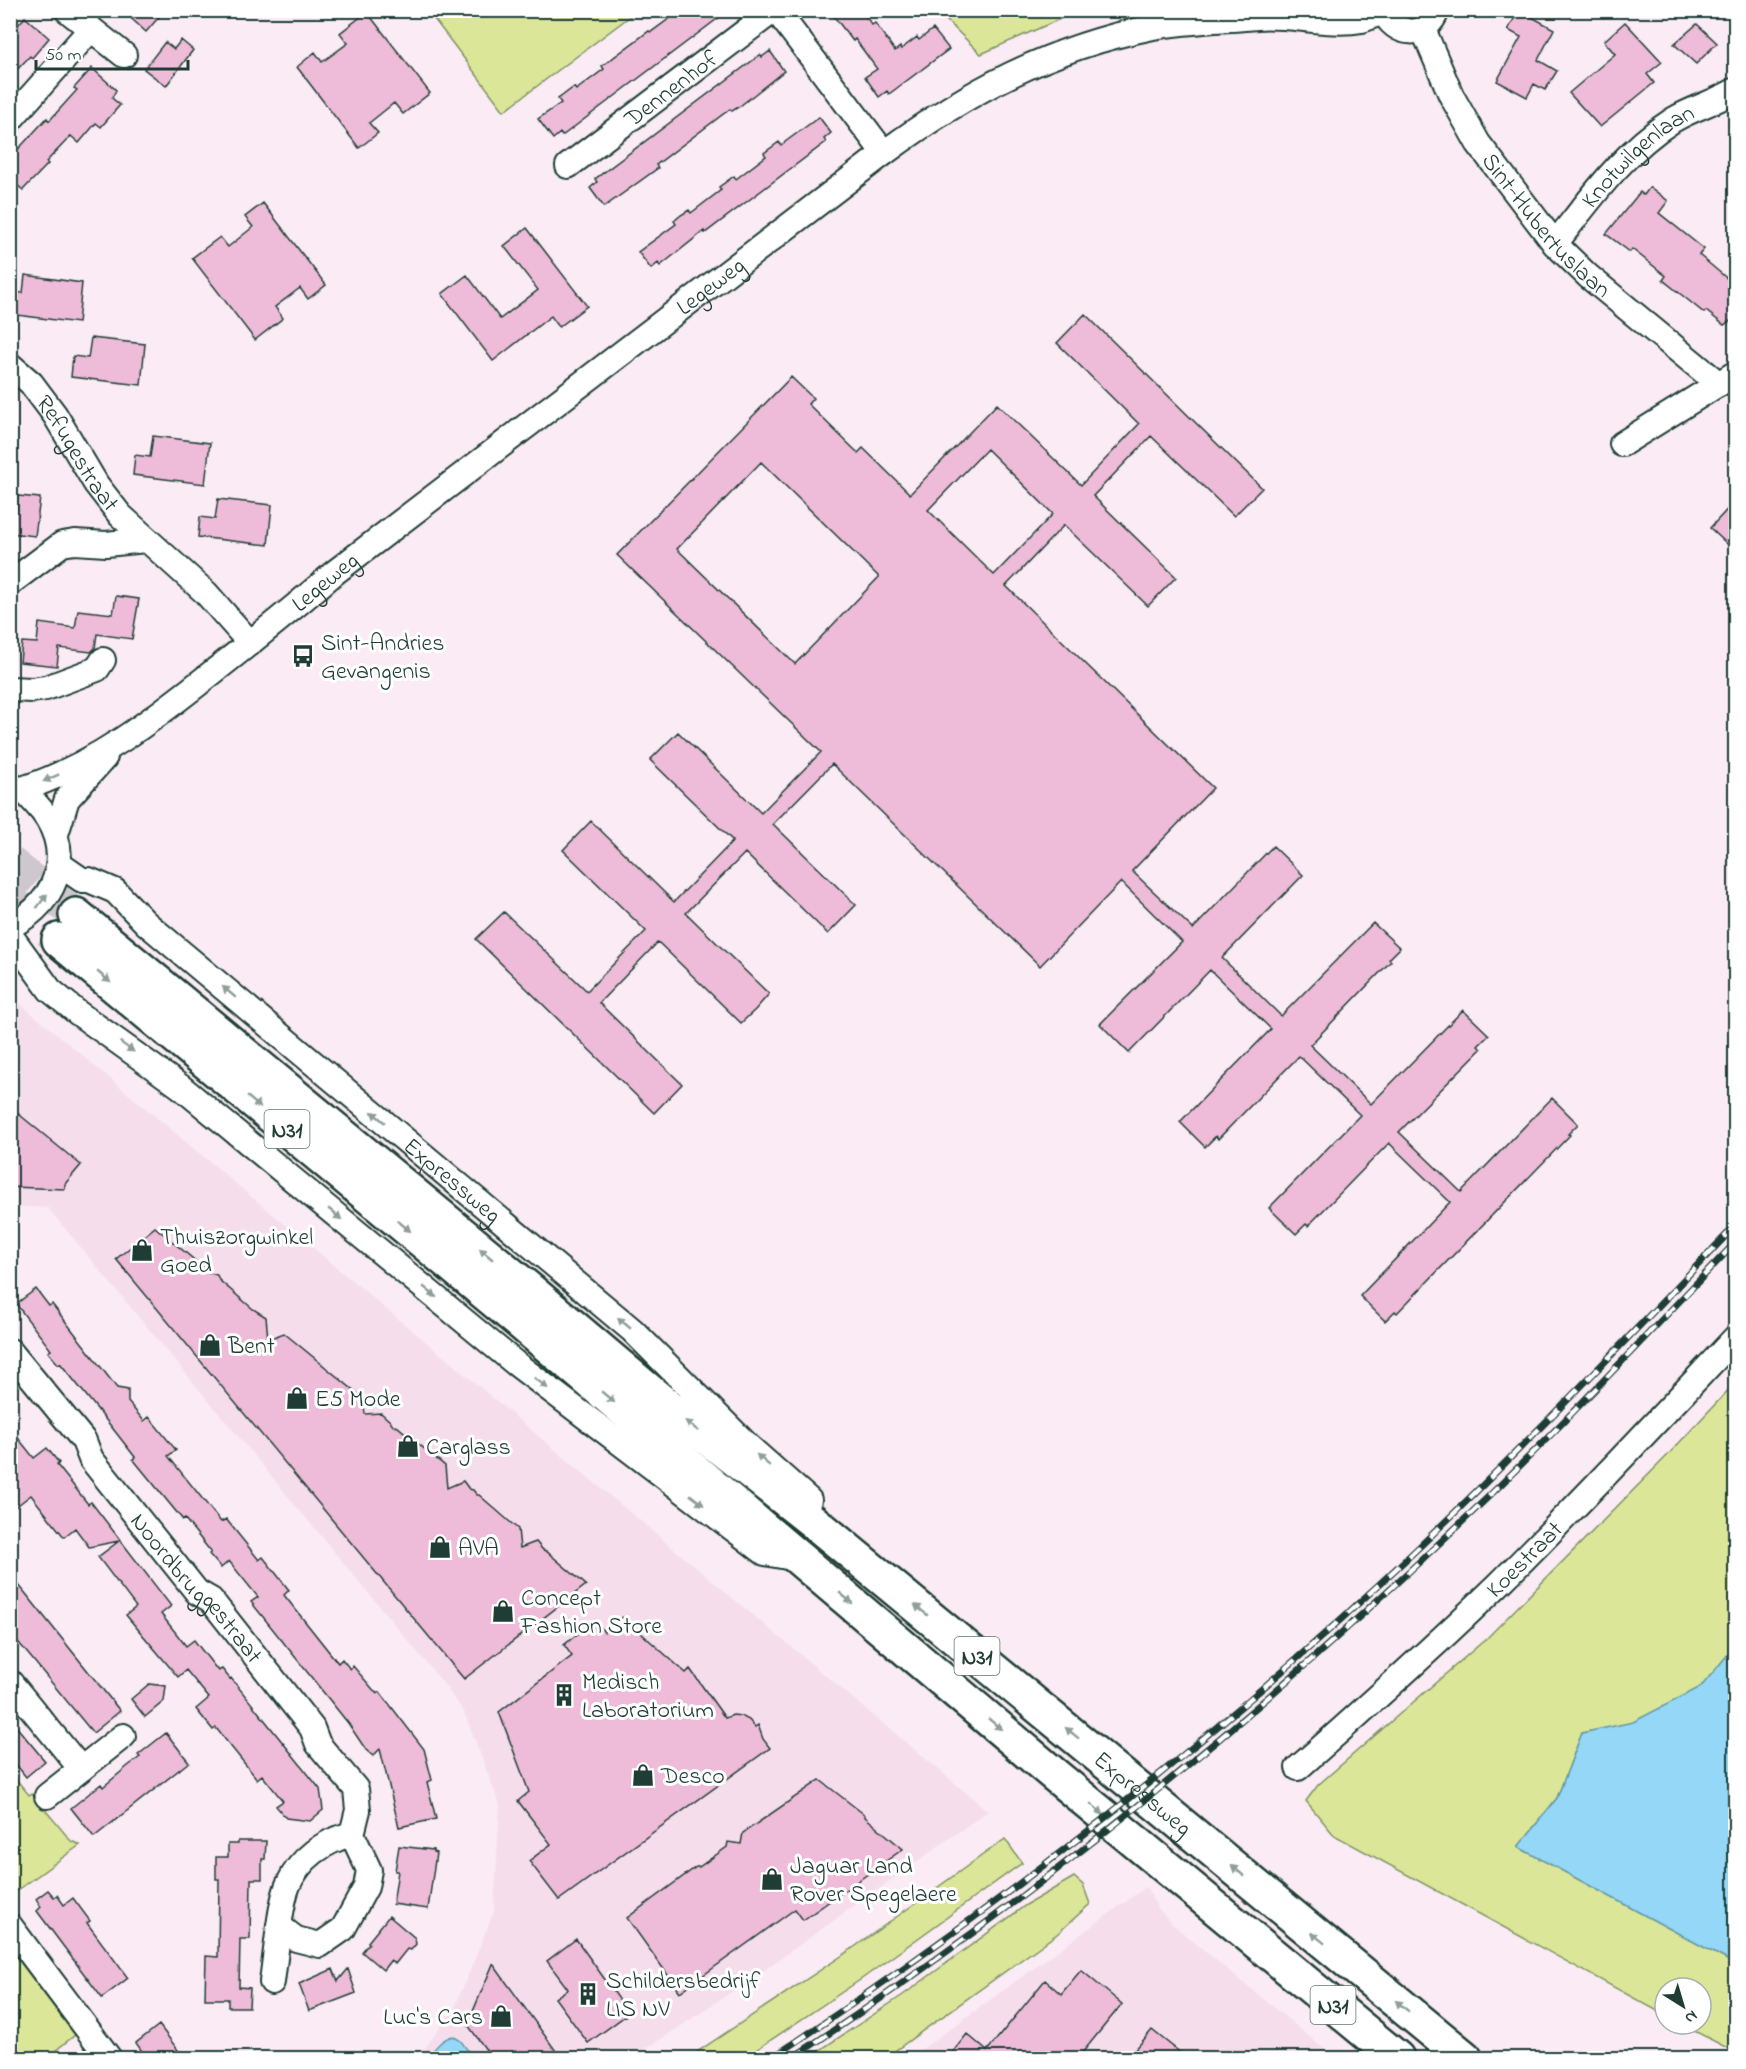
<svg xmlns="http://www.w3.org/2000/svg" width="1746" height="2069" font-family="'Indie Flower',sans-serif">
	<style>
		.built { fill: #f6ddec }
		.green { fill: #dbe699; stroke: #7d9266; stroke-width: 1.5 }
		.water { fill: #94d7f6; stroke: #6599a8; stroke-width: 1.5 }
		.building { fill: #eebbd9; stroke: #1f3d34; stroke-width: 1.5; fill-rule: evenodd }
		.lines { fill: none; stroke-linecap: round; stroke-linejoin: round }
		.highway-tunnel { stroke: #cec8ce; stroke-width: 33; stroke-dasharray: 33 16; stroke-linecap: butt }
		.minor-casing { stroke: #1f3d34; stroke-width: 28 }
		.highway-casing { stroke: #1f3d34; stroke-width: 38 }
		.minor { stroke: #fff; stroke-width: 24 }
		.highway { stroke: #fff; stroke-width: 33 }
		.rail-casing { stroke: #1f3d34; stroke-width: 7 }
		.rail { stroke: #fff; stroke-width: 4.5; stroke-dasharray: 14; stroke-linecap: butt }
		.oneway { fill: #8f9e9a }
		.labels { text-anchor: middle; stroke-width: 6; stroke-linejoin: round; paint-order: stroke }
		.shield { fill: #fff; stroke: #627771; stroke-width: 1.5 }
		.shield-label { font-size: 22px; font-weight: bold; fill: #1f3d34 }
		.street-label { font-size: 24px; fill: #1f3d34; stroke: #fff }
		.poi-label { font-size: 24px; fill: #1f3d34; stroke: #fff; text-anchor: start }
	</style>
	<rect width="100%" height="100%" fill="#faebf4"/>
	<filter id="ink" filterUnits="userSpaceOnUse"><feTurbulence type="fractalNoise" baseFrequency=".0167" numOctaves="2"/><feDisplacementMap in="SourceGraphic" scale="12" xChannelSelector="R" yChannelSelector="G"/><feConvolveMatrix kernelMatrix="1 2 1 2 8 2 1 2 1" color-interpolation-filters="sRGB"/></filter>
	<g filter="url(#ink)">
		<path class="built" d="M11,996L988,1811L764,1970L666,2036L628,2058H418L456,2005L494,1911L500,1805L464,1712L440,1679L48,1208L11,1206Z
			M1146,1887L1156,1906L1172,1924L1335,2058H910Z"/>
		<path class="green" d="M428,11H637L504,111Z
			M937,11H1078L981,54Z
			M1735,1383V1646L1701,1687L1633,1723L1582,1733L1557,1798L1518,1847L1735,1964V2052L1681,2024H1701V1988H1665V2015L1334,1835L1306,1801L1318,1785L1487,1638L1666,1457Z
			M10,1772L29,1795L32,1794L71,1841L80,1845L11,1895Z
			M1005,1839L1022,1863L863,1978L744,2058H688L846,1953Z
			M1074,1877L1083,1885L1090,1904L1057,1934L885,2058H808L903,1995L1026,1905Z
			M11,1950L75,2035L46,2058H11Z"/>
		<path class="water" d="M1735,1646V1964L1518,1847L1557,1798L1582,1733L1633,1722L1701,1687Z
			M453,2036L461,2041L473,2058H427C435,2049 440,2039 453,2036Z"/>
		<path class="building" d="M122,10H165L146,32Z
			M681,10H729L562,136L560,133L553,139L538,119L561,103L558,99L574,87L576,90L604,69L602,66L649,31L651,32Z
			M829,10H861L872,25L875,23L895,51L900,47L901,49L917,37L919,40L933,29L949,49L889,94L887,91L879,97L865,77L877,69L855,39L853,41Z
			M1519,10L1554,29L1538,60L1557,71L1545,90L1534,84L1527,97L1497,81L1521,37L1508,30Z
			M367,12L430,93L403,114L394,103L369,123L378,133L359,148L297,67L315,52L322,62L348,43L340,33Z
			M25,17L49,38L32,58L30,56L10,77V34Z
			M1625,22L1662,62L1647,74L1654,83L1600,127L1569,93L1615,54L1604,41Z
			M1697,24L1717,43L1696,64L1674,44Z
			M181,40L193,50L166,86L144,69L165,42L174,49Z
			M770,51L784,71L740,106L732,111L730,109L656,165L658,168L604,207L590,188L597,182L595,179L760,55L762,57Z
			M92,68L116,90L112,98L120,105L101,127L96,123L79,143L71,136L46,162L48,164L23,190L10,179V158L47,118L49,121L77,90L74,88Z
			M819,117L831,133L824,139L826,142L705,233L704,231L660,266L658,263L651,269L638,252L676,224L674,221L681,215L689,210L691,213L721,190L719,187L734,176L736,179L766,156L764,153L779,142L781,145Z
			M1650,187L1668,201L1659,213L1704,249L1699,255L1736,286V317L1724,325L1706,311L1704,313L1683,296L1663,280L1666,276L1632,249L1630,252L1606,234L1640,192L1644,195Z
			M263,203L326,285L308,299L300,288L275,307L283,318L255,340L192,258L220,237L228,247L253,227L245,217Z
			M527,228L587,306L559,327L551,316L493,361L442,294L467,275L500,319L538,290L504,246Z
			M25,275L82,283L78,323L10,314V292L23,293Z
			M1085,314L1262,488L1234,516L1151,436L1093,496L1176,577L1148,606L1064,525L1006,586L1213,788L1132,871L1193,929L1273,846L1303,875L1222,958L1281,1016L1373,923L1400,948L1389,959L1391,961L1310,1045L1371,1104L1463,1010L1489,1035L1478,1046L1481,1049L1399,1132L1461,1192L1552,1098L1578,1124L1568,1134L1570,1135L1397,1313L1395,1311L1385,1321L1360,1296L1450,1202L1389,1143L1308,1226L1306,1224L1296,1234L1269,1208L1360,1115L1299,1056L1218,1139L1216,1136L1205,1147L1180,1122L1271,1029L1210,970L1129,1053L1100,1024L1182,942L1121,882L1040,966L832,764L773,824L856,905L828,934L745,853L686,913L769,994L755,1010L741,1023L658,942L599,1003L682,1084L654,1113L476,939L504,912L587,991L646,931L563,850L591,821L674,902L733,841L650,760L678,732L761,813L821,752L617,555L791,377L813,398L808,404L858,453L863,448L910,494L997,404L1081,485L1139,424L1057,343ZM987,449L1053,514L994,575L928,510ZM761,462L879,577L795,664L677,549Z
			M91,338L145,344L141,385L71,377L73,356L88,358Z
			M153,436L210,443L205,484L133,475L135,455L150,457Z
			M18,496L40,498L35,536L10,533V511L16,512Z
			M218,499L272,505L268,545L198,537L200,517L215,519Z
			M1736,500V552L1710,528Z
			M116,596L139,599L132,639L97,634L95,648L91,652L59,648L57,666L20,662L22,642L37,643L39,623L75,628L78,610L113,614Z
			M10,1107L81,1165L65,1184V1189L10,1187Z
			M155,1227L210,1273L217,1275L219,1280L253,1309L266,1317L268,1339L284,1333L363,1398L365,1414L381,1413L391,1422L393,1425L398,1427L445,1466L447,1488L463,1481L469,1489L473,1490L477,1495H479L518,1529L520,1548L536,1542L543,1550L546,1551L586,1585L464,1679L116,1259Z
			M36,1289L49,1306L52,1304L117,1388L128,1390V1402L144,1421L149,1417L176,1450L168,1456L221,1522L226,1519L259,1560L263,1557L289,1590L284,1595L338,1663L342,1659L350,1669L353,1666L377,1694L380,1692L424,1749L432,1780L427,1782L436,1819L399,1827L380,1749L373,1756L366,1750L348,1723L251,1602L258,1597L229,1561L221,1568L209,1554L211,1552L185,1519L183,1520L133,1459L135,1457L110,1425L60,1363L58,1364L48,1352L51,1350L16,1304Z
			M10,1428L34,1458L47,1448L59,1463L57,1465L88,1504L91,1502L171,1606L161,1614L186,1646L194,1640L218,1671L222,1669L230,1679L231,1678L320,1789L323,1810L310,1821L286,1818L276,1806L283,1801L262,1775L257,1779L216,1728L213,1730L196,1709L209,1698L186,1670L178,1677L126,1615L136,1607L98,1557L119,1541L89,1547L75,1528L64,1537L31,1495L10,1511Z
			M10,1574L120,1711L93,1733L10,1632Z
			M623,1617L686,1673L690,1669L725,1718L733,1715L741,1716L749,1720L755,1727L758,1725L763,1739L770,1748L559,1900L529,1861L551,1844L518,1801L529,1792L499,1712L572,1656L564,1645L595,1620L604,1632Z
			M149,1684L166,1686L164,1701L145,1717L131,1699Z
			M10,1719L45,1761L26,1777L10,1757Z
			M166,1733L189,1762L94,1837L71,1808L101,1784L103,1787L128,1766L140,1757L138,1755Z
			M820,1780L865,1815V1817L903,1849L803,1920L795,1909L680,1992L627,1918L696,1867H699L727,1847L728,1842L741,1844L743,1833Z
			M238,1841H266L265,1859H262V1879H251L250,1939H240L239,1987L250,1988L249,2007H228V1999H205L206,1956L218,1957L219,1879H216V1857H228V1844H238Z
			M399,1846L433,1850V1852L436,1853L428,1909L393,1904L398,1871H395Z
			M48,1890L54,1897L57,1895L64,1905L73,1898L90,1921L87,1923L128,1978L102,1998L37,1911L41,1907L36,1899Z
			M389,1916L415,1938L416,1944L411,1950L407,1949L395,1964L390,1961L383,1970L362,1952L369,1943L368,1942Z
			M576,1939L629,2013L588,2043L555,1998L568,1989L547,1961Z
			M493,1964L561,2058H492L465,2021L471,2016Z
			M333,1969L338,1981L348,1969L356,1993L309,2011L299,1984Z
			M1081,1970L1122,2004L1078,2058H948L967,2034L987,2051L1045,1980L1061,1994Z
			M159,2025L184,2058H147L136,2043Z
			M1152,2030L1187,2058H1128Z"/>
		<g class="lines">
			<path class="highway-tunnel" d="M10,862L76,915
				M10,900L59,940"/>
			<g class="minor-casing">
				<g id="minor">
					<path d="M67,10L124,55"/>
					<path d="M776,10L884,153"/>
					<path d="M1383,10C1394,37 1427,40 1437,10"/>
					<path id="s1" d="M1423,29L1451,95L1478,143L1555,244L1588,276L1719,384"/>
					<path d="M10,120L91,29"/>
					<path id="s2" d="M568,166L774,10"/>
					<path id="s3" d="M1555,244C1591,198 1623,152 1673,120C1693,108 1716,102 1736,90"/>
					<path id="s4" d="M10,365L31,383L55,415L96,484L120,515L206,593L250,643"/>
					<path d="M1622,444L1736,373"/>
					<path d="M10,583L62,544L75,542L106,544L146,540"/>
					<path d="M10,689L32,690L46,688L97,669L103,660"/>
					<path d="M10,786C23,789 28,795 36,804C76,846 61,902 10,926"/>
					<path id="s5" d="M22,789C94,766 155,718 213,672C254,640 295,607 334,573L884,153C968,91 1049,48 1153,27C1187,21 1223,20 1257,17C1291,14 1328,26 1362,20C1369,18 1376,14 1383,12"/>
					<path d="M56,834L67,799L105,757"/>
					<path id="s6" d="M59,864L82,880H89L115,891L146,923L632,1330L748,1446L809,1500"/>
					<path d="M10,935L50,990L78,1013L181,1087L515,1363L765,1553L798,1559"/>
					<path id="s7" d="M10,1351L84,1441L91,1459L197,1592L211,1600L312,1728L318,1744L356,1789L358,1810L352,1834L369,1870L366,1887L343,1929L320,1945L296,1939L279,1926C281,1913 283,1897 288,1885C300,1858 324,1841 352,1834"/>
					<path d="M10,1682L81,1769"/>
					<path id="s8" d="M1298,1768C1366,1708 1434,1647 1499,1584C1580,1504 1658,1420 1736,1337"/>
					<path d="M47,1796L123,1736"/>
					<path d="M10,1926L109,2058"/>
					<path d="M272,1982L279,1926"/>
				</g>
			</g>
			<g class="highway-casing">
				<g id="highway">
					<path id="s9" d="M76,915L531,1291L673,1411L820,1527L1465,2058"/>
					<path d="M59,940L515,1318L1051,1772L1397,2058"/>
				</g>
			</g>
			<use href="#minor" class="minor"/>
			<use href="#highway" class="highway"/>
			<g class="rail-casing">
				<path id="rail" d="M772,2058C1000,1907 1217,1738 1416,1550C1526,1445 1631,1335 1736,1225
					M792,2058C1041,1895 1271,1705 1486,1499C1572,1416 1653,1328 1736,1242"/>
			</g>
			<use href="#rail" class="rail"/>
		</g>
		<defs><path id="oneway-solid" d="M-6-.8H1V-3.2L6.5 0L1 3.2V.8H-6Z" transform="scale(1.5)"/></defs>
		<g class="oneway">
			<use href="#oneway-solid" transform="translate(51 778) rotate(156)"/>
			<use href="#oneway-solid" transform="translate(42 901) rotate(-53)"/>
			<use href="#oneway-solid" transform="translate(104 977) rotate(40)"/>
			<use href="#oneway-solid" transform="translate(229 992) rotate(-140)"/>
			<use href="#oneway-solid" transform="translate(127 1047) rotate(35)"/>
			<use href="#oneway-solid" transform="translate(254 1102) rotate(40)"/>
			<use href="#oneway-solid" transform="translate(378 1117) rotate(-140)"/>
			<use href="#oneway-solid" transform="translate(335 1214) rotate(40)"/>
			<use href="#oneway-solid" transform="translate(404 1226) rotate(40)"/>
			<use href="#oneway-solid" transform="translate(486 1254) rotate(-140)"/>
			<use href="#oneway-solid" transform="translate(430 1292) rotate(40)"/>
			<use href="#oneway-solid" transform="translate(624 1323) rotate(-140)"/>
			<use href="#oneway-solid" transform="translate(541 1383) rotate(38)"/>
			<use href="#oneway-solid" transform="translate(608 1397) rotate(40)"/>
			<use href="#oneway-solid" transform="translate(692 1426) rotate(-142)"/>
			<use href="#oneway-solid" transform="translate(763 1460) rotate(-139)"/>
			<use href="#oneway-solid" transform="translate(697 1500) rotate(38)"/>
			<use href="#oneway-solid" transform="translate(846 1598) rotate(40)"/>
			<use href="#oneway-solid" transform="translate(921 1610) rotate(-141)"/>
			<use href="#oneway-solid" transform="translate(995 1724) rotate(40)"/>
			<use href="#oneway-solid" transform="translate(1072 1733) rotate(-141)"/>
			<use href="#oneway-solid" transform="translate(1097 1809) rotate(40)"/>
			<use href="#oneway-solid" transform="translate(1238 1871) rotate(-140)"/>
			<use href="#oneway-solid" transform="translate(1318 1938) rotate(-141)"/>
			<use href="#oneway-solid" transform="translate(1402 2006) rotate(-141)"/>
		</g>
	</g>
	<defs>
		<g id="bus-bare" transform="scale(1.8)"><path d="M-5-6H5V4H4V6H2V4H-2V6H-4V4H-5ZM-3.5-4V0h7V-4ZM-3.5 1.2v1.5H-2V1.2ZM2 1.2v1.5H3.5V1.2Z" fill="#1f3d34" stroke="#fff" stroke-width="2.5" paint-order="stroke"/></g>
		<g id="shop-bare" transform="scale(1.8)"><path d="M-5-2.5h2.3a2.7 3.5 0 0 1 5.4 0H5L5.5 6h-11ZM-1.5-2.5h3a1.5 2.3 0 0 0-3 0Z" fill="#1f3d34" stroke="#fff" stroke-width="2.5" paint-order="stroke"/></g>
		<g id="building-bare" transform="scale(1.8)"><path d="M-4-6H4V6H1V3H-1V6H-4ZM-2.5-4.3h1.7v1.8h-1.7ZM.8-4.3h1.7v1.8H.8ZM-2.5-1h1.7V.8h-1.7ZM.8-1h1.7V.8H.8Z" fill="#1f3d34" stroke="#fff" stroke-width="2.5" paint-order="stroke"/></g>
	</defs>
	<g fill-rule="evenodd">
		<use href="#bus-bare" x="303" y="656"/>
		<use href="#shop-bare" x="142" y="1250"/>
		<use href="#shop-bare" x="210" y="1345"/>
		<use href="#shop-bare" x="297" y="1398"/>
		<use href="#shop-bare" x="408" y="1446"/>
		<use href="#shop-bare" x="440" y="1547"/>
		<use href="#shop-bare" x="503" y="1611"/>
		<use href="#building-bare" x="564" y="1695"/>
		<use href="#shop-bare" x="643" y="1775"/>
		<use href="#shop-bare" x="772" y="1879"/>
		<use href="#building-bare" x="588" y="1994"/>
		<use href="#shop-bare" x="501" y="2016"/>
	</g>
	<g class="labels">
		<g class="shield">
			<rect x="264.5" y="1110" width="45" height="38" rx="4.5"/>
			<rect x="954.5" y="1637" width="45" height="38" rx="4.5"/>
			<rect x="1310.5" y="1986" width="45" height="38" rx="4.5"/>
		</g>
		<g class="shield-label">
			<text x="287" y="1137">N31</text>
			<text x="977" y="1664">N31</text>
			<text x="1333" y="2013">N31</text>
		</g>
		<g class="street-label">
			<text dy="8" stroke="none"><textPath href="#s2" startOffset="129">Dennenhof</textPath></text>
			<text dy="8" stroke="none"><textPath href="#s3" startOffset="122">Knotwilgenlaan</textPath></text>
			<text dy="8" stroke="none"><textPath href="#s1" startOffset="234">Sint-Hubertuslaan</textPath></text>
			<text dy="8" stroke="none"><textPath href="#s5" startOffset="855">Legeweg</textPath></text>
			<text dy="8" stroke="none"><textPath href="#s4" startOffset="112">Refugestraat</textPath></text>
			<text dy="8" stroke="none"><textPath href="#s5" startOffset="369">Legeweg</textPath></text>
			<text dy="8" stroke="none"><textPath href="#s6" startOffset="508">Expressweg</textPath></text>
			<text dy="8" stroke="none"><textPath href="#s8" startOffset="308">Koestraat</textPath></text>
			<text dy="8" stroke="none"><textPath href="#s7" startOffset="303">Noordbruggestraat</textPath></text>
			<text dy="8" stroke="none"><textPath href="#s9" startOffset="1382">Expressweg</textPath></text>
		</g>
		<g class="poi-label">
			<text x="321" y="650">Sint-Andries<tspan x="321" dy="28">Gevangenis</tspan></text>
			<text x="160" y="1244">Thuiszorgwinkel<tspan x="160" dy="28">Goed</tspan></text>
			<text x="228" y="1353">Bent</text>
			<text x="315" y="1406">E5 Mode</text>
			<text x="426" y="1454">Carglass</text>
			<text x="458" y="1555">AVA</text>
			<text x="521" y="1605">Concept<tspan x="521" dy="28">Fashion Store</tspan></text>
			<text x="582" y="1689">Medisch<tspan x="582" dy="28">Laboratorium</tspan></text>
			<text x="661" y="1783">Desco</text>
			<text x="790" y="1873">Jaguar Land<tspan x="790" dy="28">Rover Spegelaere</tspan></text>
			<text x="606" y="1988">Schildersbedrijf<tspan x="606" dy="28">LIS NV</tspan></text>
			<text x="483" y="2024" text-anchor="end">Luc's Cars</text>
		</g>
	</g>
	<rect width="1746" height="2069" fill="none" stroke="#fff" stroke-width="36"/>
	<rect x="18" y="18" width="1710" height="2033" fill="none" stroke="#1f3d34" stroke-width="2" filter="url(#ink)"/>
	<g transform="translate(1683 2006) rotate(143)"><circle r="28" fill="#ffffff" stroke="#a5b1ae" stroke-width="1.5"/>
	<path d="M0-4.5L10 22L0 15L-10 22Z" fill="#1f3d34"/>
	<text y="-9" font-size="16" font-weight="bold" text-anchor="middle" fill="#1f3d34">N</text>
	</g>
	<path d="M36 60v9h152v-9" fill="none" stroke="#1f3d34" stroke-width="3"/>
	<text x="45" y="60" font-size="18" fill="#1f3d34" stroke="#ffffff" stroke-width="4.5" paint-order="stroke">50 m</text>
</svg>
